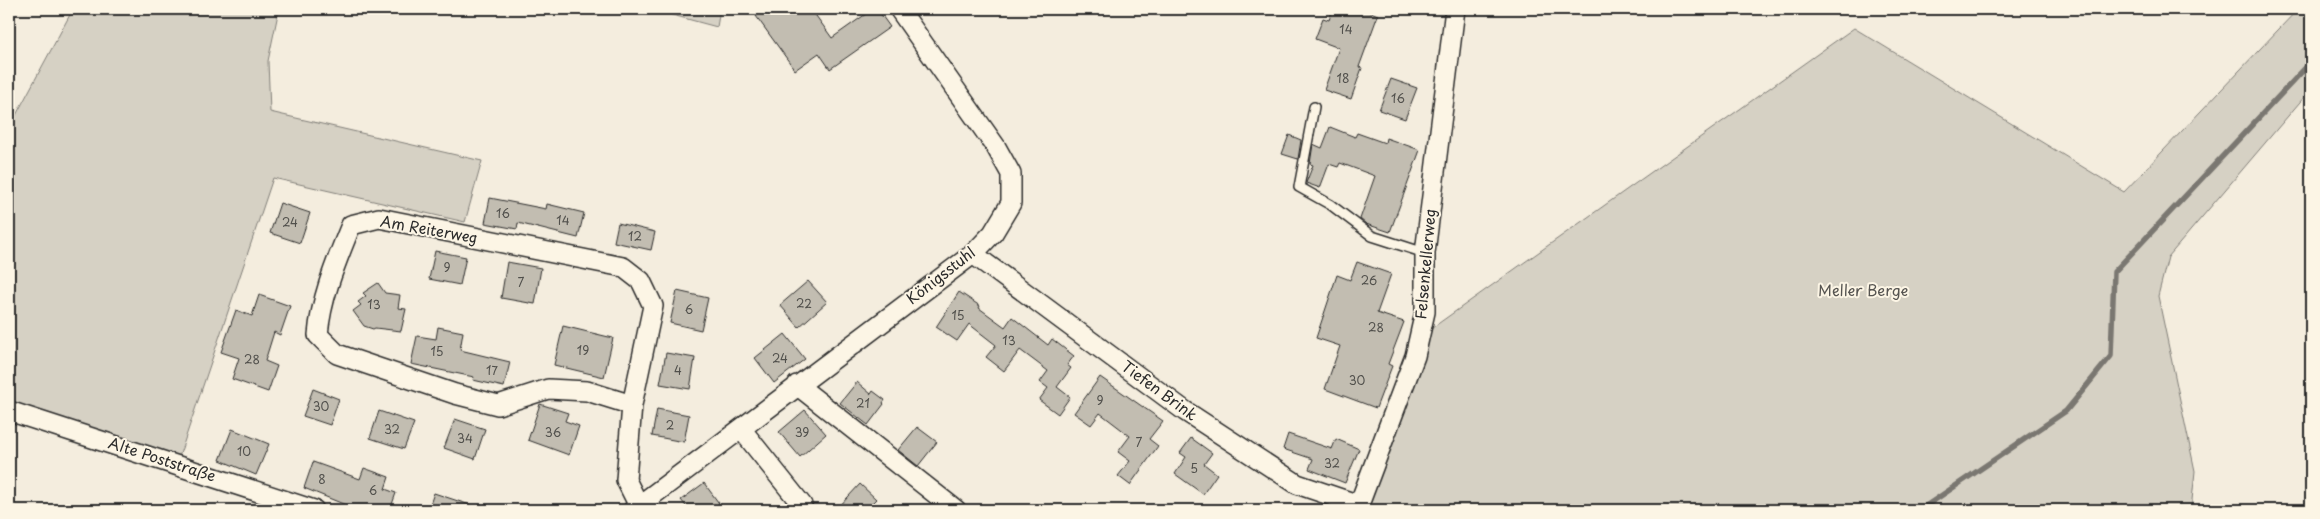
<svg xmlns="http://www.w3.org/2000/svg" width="2320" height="519" font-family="'Playpen Sans',sans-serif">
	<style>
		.green { fill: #d6d1c4; stroke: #807e78 }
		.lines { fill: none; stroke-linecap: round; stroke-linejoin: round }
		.stream { stroke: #7a7771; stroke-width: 5.5 }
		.building { fill: #c2bdb1; stroke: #2b2b2b }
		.lane-casing { stroke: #2b2b2b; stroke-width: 12 }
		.street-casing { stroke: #2b2b2b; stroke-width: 22 }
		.lane { stroke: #fcf5e5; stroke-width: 9 }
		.street { stroke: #fcf5e5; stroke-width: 19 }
		.labels { text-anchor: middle; stroke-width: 4; stroke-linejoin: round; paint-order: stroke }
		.number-label { font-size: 12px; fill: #51504c }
		.street-label { font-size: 15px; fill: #2b2b2b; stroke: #fcf5e5 }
		.park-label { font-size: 15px; fill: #565451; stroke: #fcf5e5 }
	</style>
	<rect width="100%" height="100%" fill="#f4edde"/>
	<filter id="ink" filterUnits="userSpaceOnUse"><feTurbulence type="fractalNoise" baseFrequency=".02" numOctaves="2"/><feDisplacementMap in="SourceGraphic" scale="10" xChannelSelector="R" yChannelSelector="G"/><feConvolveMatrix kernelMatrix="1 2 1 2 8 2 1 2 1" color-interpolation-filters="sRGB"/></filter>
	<g filter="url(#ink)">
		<path class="green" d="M73,9H279L268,61L270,112L482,161L465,222L273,178L179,457L9,401V156L15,117Z
			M650,9H720L717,27Z
			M2298,9H2311V89L2168,257L2158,296L2195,471L2191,510H1367L1432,328L1854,28L2124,192Z"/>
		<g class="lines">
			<path class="stream" d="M1920,510L2066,411L2111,356L2114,272L2311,62"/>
		</g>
		<path class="building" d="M766,9H811L832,38L873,9H877L890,27L830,69L819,53L795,70L756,16Z
			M1333,9H1349L1361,13L1363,9L1378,15L1359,67L1362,68L1351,99L1324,90L1339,48L1315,39L1323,18L1329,20Z
			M1391,79L1417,88L1405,119L1379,110Z
			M1330,127L1355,137L1357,133L1385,143L1386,138L1420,150L1390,232L1366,224L1360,219L1375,176L1340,163L1338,167L1329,164L1320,188L1306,183L1313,165L1310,164L1313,144L1322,148Z
			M1289,135L1301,140L1298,159L1282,154Z
			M490,198L546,209L547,204L584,213L578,238L518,223L517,229L485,223Z
			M280,203L310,213L300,243L270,233Z
			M618,223L655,232L651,250L614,242Z
			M435,251L466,257L460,285L429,279Z
			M507,262L541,268L535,304L501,298Z
			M1357,262L1391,274L1377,313L1404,322L1388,364L1392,366L1376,408L1325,389L1340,346L1316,338L1337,275L1350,280Z
			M808,281L827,302L799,327L780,305Z
			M378,283L385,293L400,295L398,308L406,309L401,331L375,328L373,329L364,326L353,311L361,305L358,302L366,296L363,293Z
			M677,291L708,298L701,330L670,323Z
			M959,292L980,306L979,308L1005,327L1012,317L1048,345L1052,339L1074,356L1067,365L1071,368L1057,387L1070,397L1058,414L1039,400L1048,388L1040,382L1048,371L1020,350L1004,371L986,357L996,345L969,324L957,341L936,327Z
			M259,295L290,306L280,335L274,332L265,361L277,366L268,392L232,379L239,358L221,352L236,310L252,316Z
			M563,326L613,338L604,377L554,365Z
			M438,327L463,332L460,350L510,362L504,387L473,380L474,377L411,364L417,336L436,339Z
			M785,334L805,359L774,383L755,358Z
			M666,353L695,358L690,389L660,384Z
			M1100,377L1163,421L1149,439L1158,446L1130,485L1118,476L1130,461L1118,452L1130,436L1100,413L1091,425L1074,413Z
			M857,382L871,394L873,391L885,400L883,403L884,404L868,425L840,403Z
			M313,389L339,399L330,425L303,416Z
			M540,404L568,413L565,421L579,426L569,455L528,440Z
			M657,409L689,415L684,442L652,436Z
			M805,410L826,434L800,457L779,432Z
			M379,411L414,423L404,449L370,438Z
			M455,419L485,429L475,459L444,448Z
			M917,427L937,442L918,466L898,450Z
			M232,429L269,444L256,475L220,460Z
			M1288,434L1332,449L1336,439L1359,449L1345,483L1309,469L1313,459L1283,449Z
			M1191,438L1212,453L1204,464L1217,474L1203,494L1175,474L1186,457L1180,453Z
			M313,462L360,479L364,468L389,477L385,489L396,493L390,510H358L304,488Z
			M704,483L724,510H689L681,500Z
			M860,484L876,499L865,510H836Z
			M434,493L479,508L478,510H428Z"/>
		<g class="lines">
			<g class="lane-casing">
				<path id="lane" d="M1314,107L1299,187L1331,205L1372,236L1425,253"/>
			</g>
			<g class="street-casing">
				<path id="street" d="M973,254L1185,411L1297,484L1359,505
					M797,385L956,510
					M632,405L587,391L548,389L498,405L455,394L337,354L318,335C321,297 337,260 351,225L379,218L623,267L641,281L653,306L632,405L626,480L639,506
					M9,411L314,510
					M742,430L802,505
					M633,510L973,254L993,233L1011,203V174L996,147L899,9
					M1357,510L1415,356L1425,312V253L1455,9"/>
			</g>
			<use href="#lane" class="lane"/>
			<use href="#street" class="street"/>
		</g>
	</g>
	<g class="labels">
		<g class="number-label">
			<text x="1346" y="34">14</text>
			<text x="1343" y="83">18</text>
			<text x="1398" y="103">16</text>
			<text x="503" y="218">16</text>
			<text x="563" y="225">14</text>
			<text x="290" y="227">24</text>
			<text x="635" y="241">12</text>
			<text x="447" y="272">9</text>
			<text x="1369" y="285">26</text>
			<text x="521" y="287">7</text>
			<text x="804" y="308">22</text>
			<text x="374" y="309">13</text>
			<text x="689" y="314">6</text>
			<text x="958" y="320">15</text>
			<text x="1376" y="332">28</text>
			<text x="1009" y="345">13</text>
			<text x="583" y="355">19</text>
			<text x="437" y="356">15</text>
			<text x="780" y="363">24</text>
			<text x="252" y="364">28</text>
			<text x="492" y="375">17</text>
			<text x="678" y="375">4</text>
			<text x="1357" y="385">30</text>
			<text x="1100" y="405">9</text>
			<text x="863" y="408">21</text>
			<text x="321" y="411">30</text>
			<text x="670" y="430">2</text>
			<text x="392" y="434">32</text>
			<text x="553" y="437">36</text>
			<text x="802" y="437">39</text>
			<text x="465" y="443">34</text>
			<text x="1139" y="447">7</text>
			<text x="244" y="456">10</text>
			<text x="1332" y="468">32</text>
			<text x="1194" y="473">5</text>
			<text x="322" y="484">8</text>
			<text x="373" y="495">6</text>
		</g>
		<g class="street-label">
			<text transform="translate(429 230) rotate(10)" y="5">Am Reiterweg</text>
			<text transform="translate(1426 264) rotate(-85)" y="5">Felsenkellerweg</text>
			<text transform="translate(941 276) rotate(-38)" y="5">Königsstuhl</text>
			<text transform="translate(1159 391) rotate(36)" y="5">Tiefen Brink</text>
			<text transform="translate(162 460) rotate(18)" y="5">Alte Poststraße</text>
		</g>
		<g class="park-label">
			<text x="1863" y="296">Meller Berge</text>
		</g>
	</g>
	<rect width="2320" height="519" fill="none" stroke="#fcf5e5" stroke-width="30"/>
	<rect x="15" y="15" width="2290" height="489" fill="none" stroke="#2b2b2b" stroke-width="2" filter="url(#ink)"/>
</svg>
